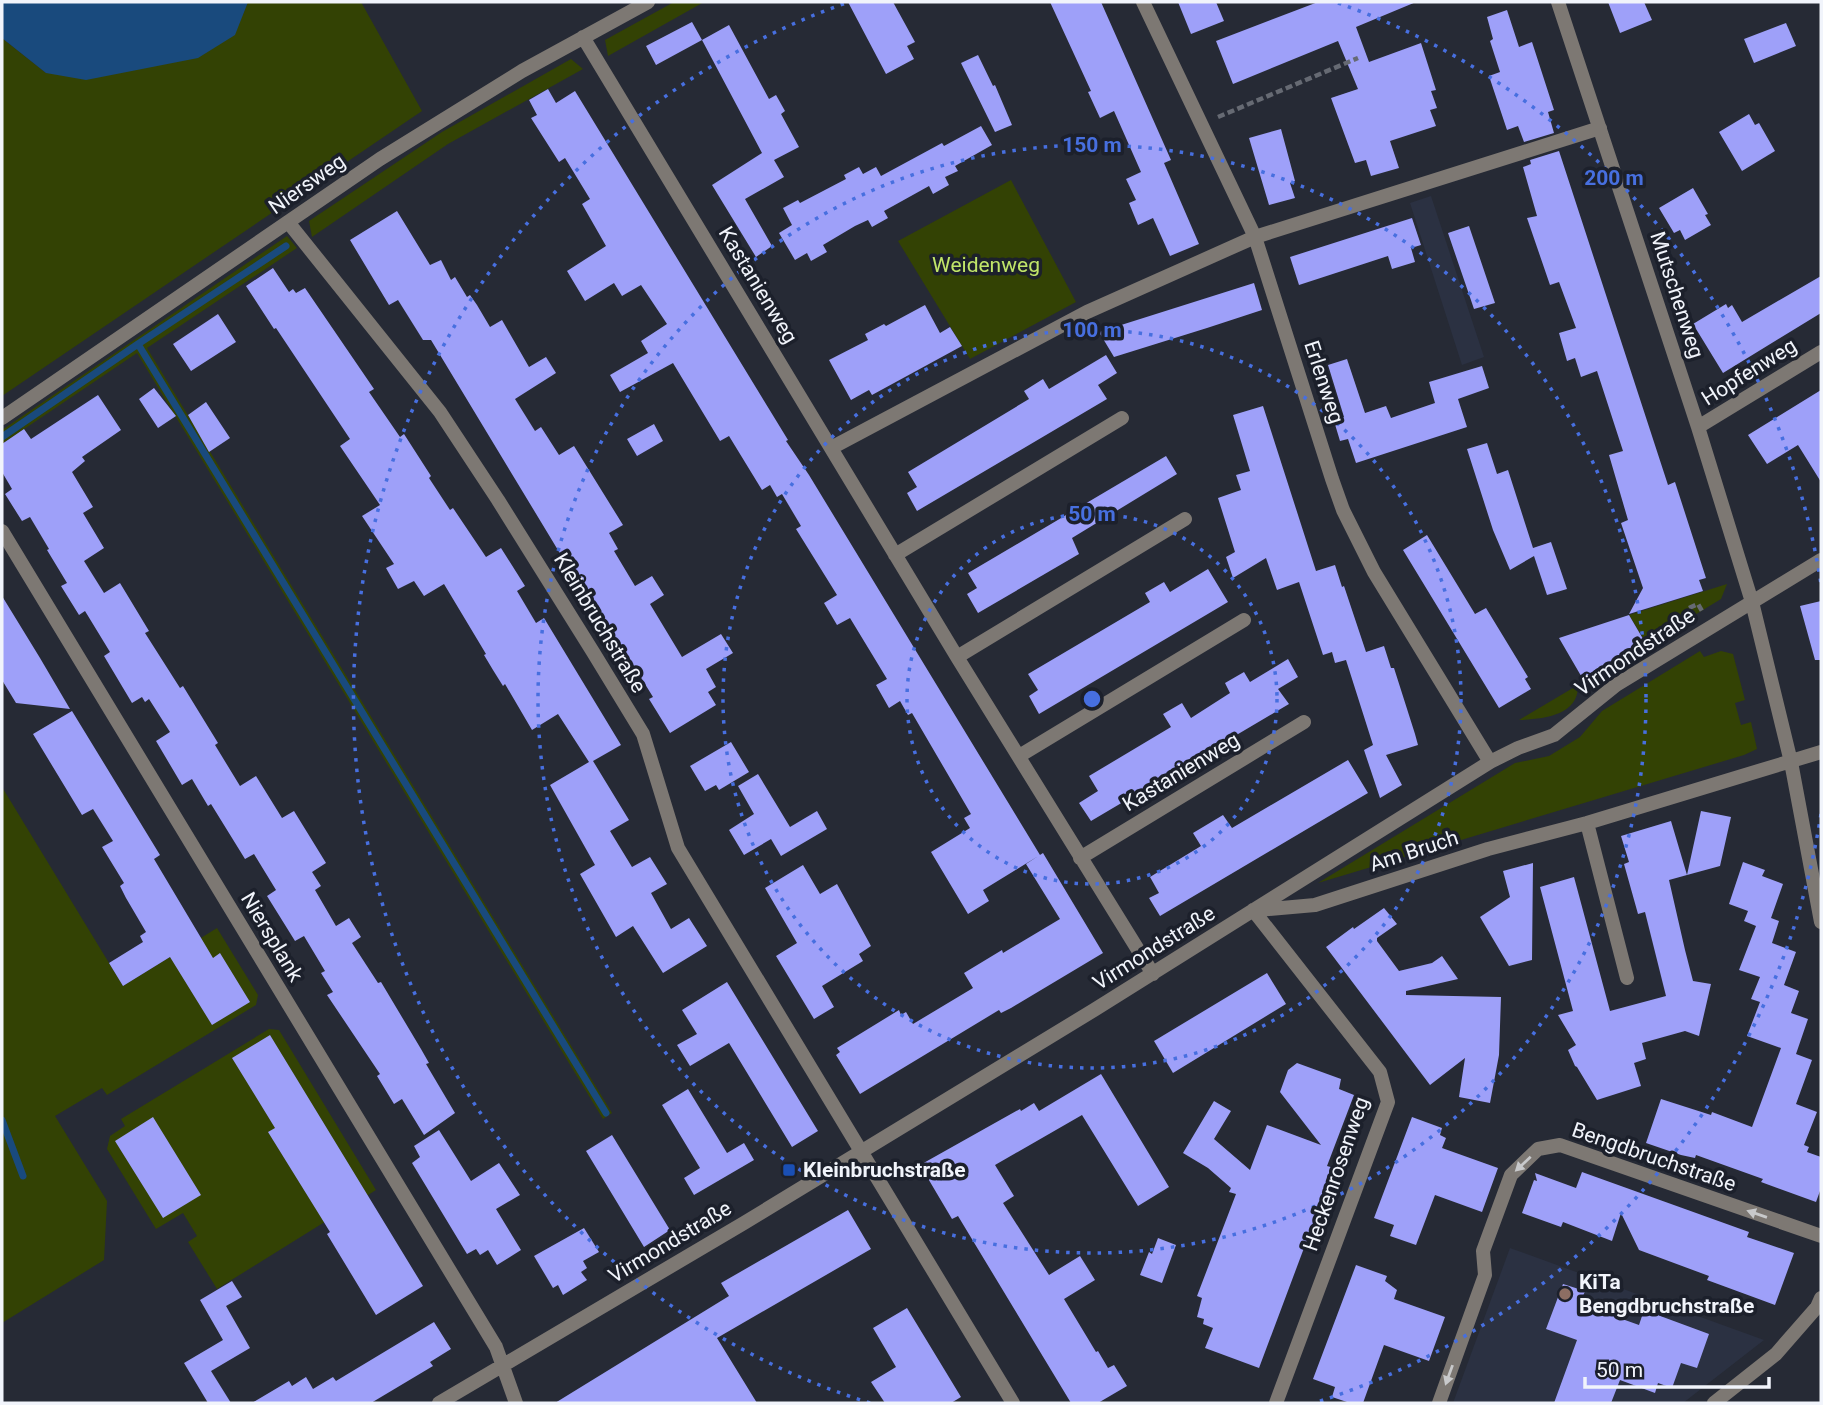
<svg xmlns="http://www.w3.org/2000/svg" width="1823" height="1405" font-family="Roboto,sans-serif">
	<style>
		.built { fill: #2b3142 }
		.green { fill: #334204 }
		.water { fill: #194a7d }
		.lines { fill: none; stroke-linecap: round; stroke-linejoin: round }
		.stream { stroke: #194a7d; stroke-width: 7 }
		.building { fill: #9ea0f9 }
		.path { stroke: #666a73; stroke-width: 4.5; stroke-dasharray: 7 3.5; stroke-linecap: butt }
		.minor { stroke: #7d7873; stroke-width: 14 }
		.oneway { fill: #c8c9cb }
		.ring { fill: none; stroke: #476fdf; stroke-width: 3.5; stroke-dasharray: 3.5 7 }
		.transit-dot { fill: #1a4fb4; stroke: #1c202b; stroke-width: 2.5 }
		.education-dot { fill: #8d6e63; stroke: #1c202b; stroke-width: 2.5 }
		.labels { text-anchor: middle; stroke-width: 7; stroke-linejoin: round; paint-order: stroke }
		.street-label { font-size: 21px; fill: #f1f4fb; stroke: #1c202b }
		.park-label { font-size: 21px; fill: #c1e569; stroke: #1c202b }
		.poi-label { font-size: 21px; font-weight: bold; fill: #f1f4fb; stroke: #1c202b; text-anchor: start }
		.centre { fill: #476fdf; stroke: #1c202b; stroke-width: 3.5 }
		.ring-label { font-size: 21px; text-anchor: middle; font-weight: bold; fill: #476fdf; stroke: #1c202b; stroke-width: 7; stroke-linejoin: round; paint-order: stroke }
	</style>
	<rect width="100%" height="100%" fill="#262a35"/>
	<path class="built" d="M1431,196L1484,357L1462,365L1410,203Z
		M1510,1248L1764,1340L1683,1403H1453Z"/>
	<path class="green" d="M248,2H361L422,111L2,396V38L46,73L234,35Z
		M674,2H704L608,56L605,40Z
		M571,59L583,69L448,144L312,237L309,221L442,132Z
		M1011,180L1076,302L970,359L898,241Z
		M287,236L297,248L147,348L612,1113L603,1119L137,353L2,444V430Z
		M1727,584L1721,599L1647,644L1629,615Z
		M1700,651L1704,657L1721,651L1733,654L1745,700L1735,703L1741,725L1751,722L1757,749L1744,755L1318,883L1515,763L1549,756L1580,737L1602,711Z
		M1578,685C1579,716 1542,719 1519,720Z
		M2,787L123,986L217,928L258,995L256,1005L107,1095L102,1088L55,1116L107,1201L104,1260L2,1323Z
		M269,1029L279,1030L376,1190L217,1289L188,1242L197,1236L183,1213L156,1229L107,1149L110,1136L125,1126L121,1119Z"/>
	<path class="water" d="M2,2H248L235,35L198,58L86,80L46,73L2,38Z"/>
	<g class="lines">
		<path class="stream" d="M138,344L286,246
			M2,437L138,344L606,1113
			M2,1120L23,1176"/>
	</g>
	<path class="building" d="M848,2H893L915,42L907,46L914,59L886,74Z
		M1050,2H1101L1171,160L1164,163L1199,244L1170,256L1153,218L1138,225L1129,203L1136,200L1126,179L1141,172L1114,111L1100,118L1088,92L1091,91Z
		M1178,2H1216L1224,21L1191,34Z
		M1318,2H1416L1356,27L1369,62L1421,43L1436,90L1431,91L1437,108L1430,110L1436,126L1390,141L1399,168L1371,176L1366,160L1355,163L1331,98L1358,89L1338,41L1233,84L1216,41Z
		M1608,2H1644L1652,20L1620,33Z
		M1507,10L1519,47L1532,42L1554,110L1548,112L1554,133L1524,142L1518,126L1507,130L1489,76L1500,72L1490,41L1493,39L1487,17Z
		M692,22L702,40L729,25L769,99L776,95L785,111L781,114L799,147L774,160L784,177L745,199L772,246L756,257L712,185L762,153L702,40L656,65L646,46Z
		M1786,23L1796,46L1754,63L1744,39Z
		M978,55L993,86L995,85L1012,125L995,132L961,63Z
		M548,89L556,103L575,91L788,440L786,441L809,475L1040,855L983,890L989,901L968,914L931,852L970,828L964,818L971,814L912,713L908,715L900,701L889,708L876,685L887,679L850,618L837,625L824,603L837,595L796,529L801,526L782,494L777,497L770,485L762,490L729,436L720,441L673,363L620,392L610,375L648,353L641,341L667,324L641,285L622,296L614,283L585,301L567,271L606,246L582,204L590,199L565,158L559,162L531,118L537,115L529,100Z
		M1749,114L1755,125L1759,123L1775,151L1742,171L1719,132Z
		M981,126L992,145L955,166L958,171L945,177L949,185L933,194L929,186L884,211L888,218L872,227L868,220L855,226L823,245L827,252L811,261L807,253L795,260L779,233L792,225L783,208L798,200L800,203L846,179L844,175L859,167L863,174L876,167L881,176L942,143L944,146Z
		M1281,129L1295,181L1290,183L1295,198L1269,205L1249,138Z
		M1559,151L1668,485L1675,482L1706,578L1699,580L1703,591L1629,614L1643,588L1621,523L1628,520L1609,455L1623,451L1597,371L1581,377L1575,358L1567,361L1559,333L1576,328L1559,282L1550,285L1527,218L1537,216L1523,167L1531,164L1530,160Z
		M1693,188L1708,214L1705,215L1711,225L1685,240L1680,230L1674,233L1659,208Z
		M397,211L430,265L441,260L451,280L455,277L467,297L470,295L477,305L490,327L502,320L529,367L546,357L556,373L515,399L535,431L541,427L559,455L574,446L623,525L609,533L618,549L614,551L635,586L652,576L664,595L650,604L682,657L721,634L733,653L706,669L716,687L708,692L716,705L670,733L649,699L653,697L629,658L625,661L431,340H423L398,300L389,305L350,240Z
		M1412,218L1421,245L1411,248L1415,262L1392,269L1388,256L1299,285L1290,257Z
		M1469,226L1495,303L1474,309L1448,233Z
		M273,268L289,292L293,289L296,293L305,288L374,389L369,392L400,437L404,434L431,476L429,478L450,510L453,508L486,557L501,548L525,586L517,591L536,623L544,618L621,745L593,761L629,820L610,831L632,867L650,857L667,884L651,893L671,929L689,918L707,946L663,973L633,926L616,937L580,874L595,865L550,785L589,762L558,714L532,730L505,684L503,686L493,670L484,655L486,654L444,584L424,596L414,581L398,589L386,568L394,564L362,516L380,505L340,446L350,439L276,328L274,329L246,286Z
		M1821,276V313L1723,373L1693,324L1726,304L1728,308L1732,305L1742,322Z
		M1254,283L1262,310L1207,328L1114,357L1099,332Z
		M925,305L940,333L950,327L962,346L872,395L869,390L851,400L829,360L868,340L865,334L884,324L886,326Z
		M218,314L236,342L191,371L173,344Z
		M1106,355L1117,373L1098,385L1107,399L917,511L907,493L917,487L908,472L1029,399L1024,391L1043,379L1049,389Z
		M1347,359L1365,413L1386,406L1391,418L1435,403L1429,382L1482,366L1489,388L1458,399L1467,427L1356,463L1348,439L1340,441L1334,421L1344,417L1328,365Z
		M154,388L176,416L158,428L139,399Z
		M1821,390V482L1798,445L1767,464L1748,435Z
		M98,395L121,430L82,457L85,461L72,472L93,507L83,513L104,548L84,561L104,593L120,583L149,631L145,633L180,688L183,686L218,743L215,745L240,786L256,776L282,818L294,811L326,863L312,872L321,886L315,890L336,926L349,918L361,937L352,943L378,983L381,982L421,1049L429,1063L426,1064L455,1113L424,1135L402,1099L394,1104L377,1076L380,1074L327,995L333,992L321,973L325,971L304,936L295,941L267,896L276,890L254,854L245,859L211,804L208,806L192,779L182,785L156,741L170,732L149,699L145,702L142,697L132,703L104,656L110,652L85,611L79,615L61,586L67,583L47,550L49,549L30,517L22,521L5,494L12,489L2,472V444L24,429L31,439Z
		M206,402L230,438L209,452L188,415Z
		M1263,406L1316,571L1335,565L1342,587L1344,586L1366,652L1384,646L1391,668H1394L1415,734L1418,745L1386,755L1402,785L1380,798L1364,750L1373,745L1346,660L1335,663L1332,652L1323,655L1299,582L1277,590L1266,558L1233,578L1226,557L1235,552L1218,498L1241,490L1236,475L1250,471L1233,415Z
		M654,424L663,441L637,456L627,439Z
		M1487,443L1497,474L1508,470L1533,548L1551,542L1567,589L1547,595L1534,556L1510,570L1493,530L1467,449Z
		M1166,456L1177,474L1072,538L1079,554L978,613L967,594L977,588L968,573Z
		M1427,535L1475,614L1486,608L1528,677L1525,679L1531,689L1499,708L1403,550Z
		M1208,569L1228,602L1039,714L1029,696L1038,690L1028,674L1150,602L1145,593L1164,582L1170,592Z
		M2,596L40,658L70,709L16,703L2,680Z
		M1821,601V660H1815L1800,606Z
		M1629,615L1646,644L1584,681L1559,638Z
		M1288,659L1298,677L1278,689L1289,704L1091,821L1079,803L1098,791L1089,776L1171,727L1163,714L1182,703L1191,718L1230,693L1225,683L1244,672L1250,682Z
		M72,711L160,855L154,859L213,958L220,953L250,1002L212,1025L170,957L123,986L109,963L143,942L140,936L146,932L126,898L120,886L124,883L102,847L113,841L93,809L82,815L33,734Z
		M731,742L749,772L719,790L716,785L705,791L690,766Z
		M1348,760L1368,793L1160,916L1149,898L1159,893L1150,877L1201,846L1193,833L1223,815L1232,828Z
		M758,774L790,827L817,811L827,829L781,856L771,839L744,855L729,830L754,814L738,786Z
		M1701,811L1731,817L1720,866L1687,875Z
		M1671,821L1687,875L1669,880L1685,950L1693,981L1711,984L1699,1036L1685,1031L1642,1043L1646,1059L1634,1063L1641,1086L1597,1100L1577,1067L1575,1066L1568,1050L1576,1045L1558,1015L1573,1011L1540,887L1574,877L1610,1011L1666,996L1645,912L1638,914L1624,864L1629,862L1621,836Z
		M1043,853L1103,953L1011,1008L1001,1013L999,1010L860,1094L836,1055L840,1052L837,1048L899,1010L901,1015L906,1012L913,1024L973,988L964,973L1002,950L1003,953L1060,919L1026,864Z
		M1743,862L1765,870L1762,876L1783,884L1771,918L1779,921L1772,943L1796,952L1784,985L1799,991L1791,1013L1808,1019L1796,1054L1812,1060L1796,1104L1817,1112L1804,1145L1809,1147L1807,1152L1821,1157L1820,1191L1816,1202L1761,1182L1763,1179L1696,1155L1695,1158L1681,1155L1646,1143L1661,1099L1711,1115L1712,1112L1752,1127L1781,1048L1747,1036L1760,1002L1751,999L1760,977L1739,970L1756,926L1744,921L1748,911L1729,904Z
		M1533,863L1532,960L1509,966L1480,917L1510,897L1503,871Z
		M803,865L820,894L837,884L871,946L859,954L863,961L822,986L834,1007L814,1019L776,956L797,943L765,888Z
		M1384,908L1397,924L1377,938V941L1399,971L1432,963L1442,956L1458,979L1406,991V995L1501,997L1499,1055L1490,1103L1459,1097L1465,1058L1430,1085L1326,947L1353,927L1354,929Z
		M1267,973L1286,1004L1173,1073L1154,1041Z
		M727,982L818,1131L792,1147L729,1043L690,1066L677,1045L697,1034L682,1010Z
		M270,1035L423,1286L376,1315L327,1234L330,1232L268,1132L275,1128L232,1058Z
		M1297,1063L1341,1079L1339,1089L1354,1095L1327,1166L1334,1168L1259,1368L1205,1348L1213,1328L1203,1324L1204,1319L1197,1317L1202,1298L1197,1296L1236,1194L1229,1192L1231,1188L1208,1168L1183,1153L1214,1101L1231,1111L1214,1139L1250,1170L1267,1125L1321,1145L1280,1092L1288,1070Z
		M1101,1074L1169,1187L1138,1206L1082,1115L995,1165L1014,1196L1003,1203L1049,1275L1080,1256L1095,1280L1064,1299L1096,1352L1098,1351L1108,1368L1114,1365L1127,1386L1098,1403H1071L958,1216L952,1219L920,1165L1020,1109L1021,1111L1034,1103L1039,1111Z
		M688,1089L727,1153L744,1143L754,1160L694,1195L684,1178L700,1168L662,1105Z
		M153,1117L201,1195L163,1218L115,1141Z
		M1412,1117L1442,1128L1440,1135L1446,1138L1442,1148L1498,1168L1482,1212L1435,1195L1416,1245L1390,1236L1394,1225L1374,1218Z
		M439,1130L471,1181L499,1163L520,1195L496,1209L521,1250L497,1265L488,1250L480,1255L476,1249L467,1254L412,1163L420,1157L414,1146Z
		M612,1135L670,1230L644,1247L586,1151Z
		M1582,1172L1749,1232L1747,1237L1794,1253L1775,1305L1707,1280L1709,1276L1639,1250L1621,1213L1612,1241L1563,1222L1561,1227L1522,1213L1534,1180L1537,1181L1535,1173L1576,1188Z
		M848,1210L871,1249L717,1338L757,1403H555L729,1296L721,1283Z
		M584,1228L599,1252L583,1261L587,1268L581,1272L587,1280L563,1295L558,1285L553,1288L534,1256Z
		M1158,1238L1176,1245L1162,1283L1140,1275L1149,1252L1152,1254Z
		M1356,1265L1387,1276L1385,1281L1397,1290L1394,1299L1445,1317L1429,1361L1384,1345L1363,1403H1350L1332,1397L1335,1387L1313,1379Z
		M232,1281L242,1297L226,1306L250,1348L211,1371L231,1403H208L184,1363L223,1340L200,1300Z
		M1563,1284L1585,1291L1580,1304L1639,1325L1644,1310L1709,1334L1697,1368L1681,1363L1672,1388L1658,1383L1655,1393L1620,1380L1611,1403H1554L1577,1340L1546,1329Z
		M907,1308L961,1397L951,1403H885L871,1382L896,1367L873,1328Z
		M434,1322L451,1349L430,1362L433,1366L371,1403H252L289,1381L292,1386L306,1377L313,1389L333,1377L336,1381Z"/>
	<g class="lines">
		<path class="path" d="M1218,117L1358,58
			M1689,608L1698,604L1702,611"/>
		<path class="minor" d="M1143,2L1255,237L1332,479L1343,510L1374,572L1490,762
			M1558,2L1698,427L1752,602L1791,762L1821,922
			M583,37L957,657L1153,974
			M288,222L440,412L498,500L593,652L643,734L678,848L1013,1403
			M2,418L380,159L522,71L648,2
			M1698,427L1821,352
			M831,448L1087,312L1255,237L1600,128
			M2,531L496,1347L516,1403
			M895,555L1122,418
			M957,657L1185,519
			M1019,756L1244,620
			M1587,823L1627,978
			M1080,858L1304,722
			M1253,910L1380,1072L1388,1102L1276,1403
			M1258,910L1315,905L1488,849L1587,823L1821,752
			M439,1403L744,1223L1094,1010L1490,762L1518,748L1554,735L1616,685L1821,560
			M1439,1403L1485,1275L1483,1251L1511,1175L1538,1149L1560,1145L1821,1236
			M1714,1403L1776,1354L1817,1307L1821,1298"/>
	</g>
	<defs><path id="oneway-solid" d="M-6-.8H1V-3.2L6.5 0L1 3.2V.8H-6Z" transform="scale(1.75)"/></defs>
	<g class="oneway">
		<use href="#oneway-solid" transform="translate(1523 1164) rotate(137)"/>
		<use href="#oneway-solid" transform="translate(1757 1214) rotate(-161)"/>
		<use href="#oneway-solid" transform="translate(1449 1375) rotate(110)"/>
	</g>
	<g class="ring">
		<circle cx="1092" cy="699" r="185"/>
		<circle cx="1092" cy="699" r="369"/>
		<circle cx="1092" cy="699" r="554"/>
		<path d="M1821 814A738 738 0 0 1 1314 1403M870 1403A738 738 0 0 1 846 3M1338 3A738 738 0 0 1 1821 584"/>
	</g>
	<rect class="transit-dot" x="782" y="1163" width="14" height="14" rx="3.5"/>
	<circle class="education-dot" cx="1565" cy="1294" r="7"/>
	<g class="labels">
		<g class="street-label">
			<text transform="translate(307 184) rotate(-35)" y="7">Niersweg</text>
			<text transform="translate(758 285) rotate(59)" y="7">Kastanienweg</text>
			<text transform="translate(1677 295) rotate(72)" y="7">Mutschenweg</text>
			<text transform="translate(1749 372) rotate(-32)" y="7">Hopfenweg</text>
			<text transform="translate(1324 382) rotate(72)" y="7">Erlenweg</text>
			<text transform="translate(600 623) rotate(59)" y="7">Kleinbruchstraße</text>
			<text transform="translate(1635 652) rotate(-34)" y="7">Virmondstraße</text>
			<text transform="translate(1181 772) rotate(-31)" y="7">Kastanienweg</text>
			<text transform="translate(1414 851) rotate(-18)" y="7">Am Bruch</text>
			<text transform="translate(272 937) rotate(59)" y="7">Niersplank</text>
			<text transform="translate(1154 948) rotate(-32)" y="7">Virmondstraße</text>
			<text transform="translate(1654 1157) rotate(19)" y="7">Bengdbruchstraße</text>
			<text transform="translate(1336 1174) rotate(-71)" y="7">Heckenrosenweg</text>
			<text transform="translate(670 1242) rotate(-31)" y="7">Virmondstraße</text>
		</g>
		<g class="park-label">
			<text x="986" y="272">Weidenweg</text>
		</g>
		<g class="poi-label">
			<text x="803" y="1177">Kleinbruchstraße</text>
			<text x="1579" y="1289">KiTa<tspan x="1579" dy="24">Bengdbruchstraße</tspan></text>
		</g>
	</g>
	<circle cx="1092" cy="699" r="10" class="centre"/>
	<g class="ring-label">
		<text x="1092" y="152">150 m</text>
		<text x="1614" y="185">200 m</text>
		<text x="1092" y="337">100 m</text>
		<text x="1092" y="521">50 m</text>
	</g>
	<rect width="1823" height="1405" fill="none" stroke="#f1f4fb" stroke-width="7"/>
	<path d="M1585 1377v10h184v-10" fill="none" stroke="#f1f4fb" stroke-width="3.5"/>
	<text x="1596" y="1377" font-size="21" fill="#f1f4fb" stroke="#1c202b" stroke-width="5" paint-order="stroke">50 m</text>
</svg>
